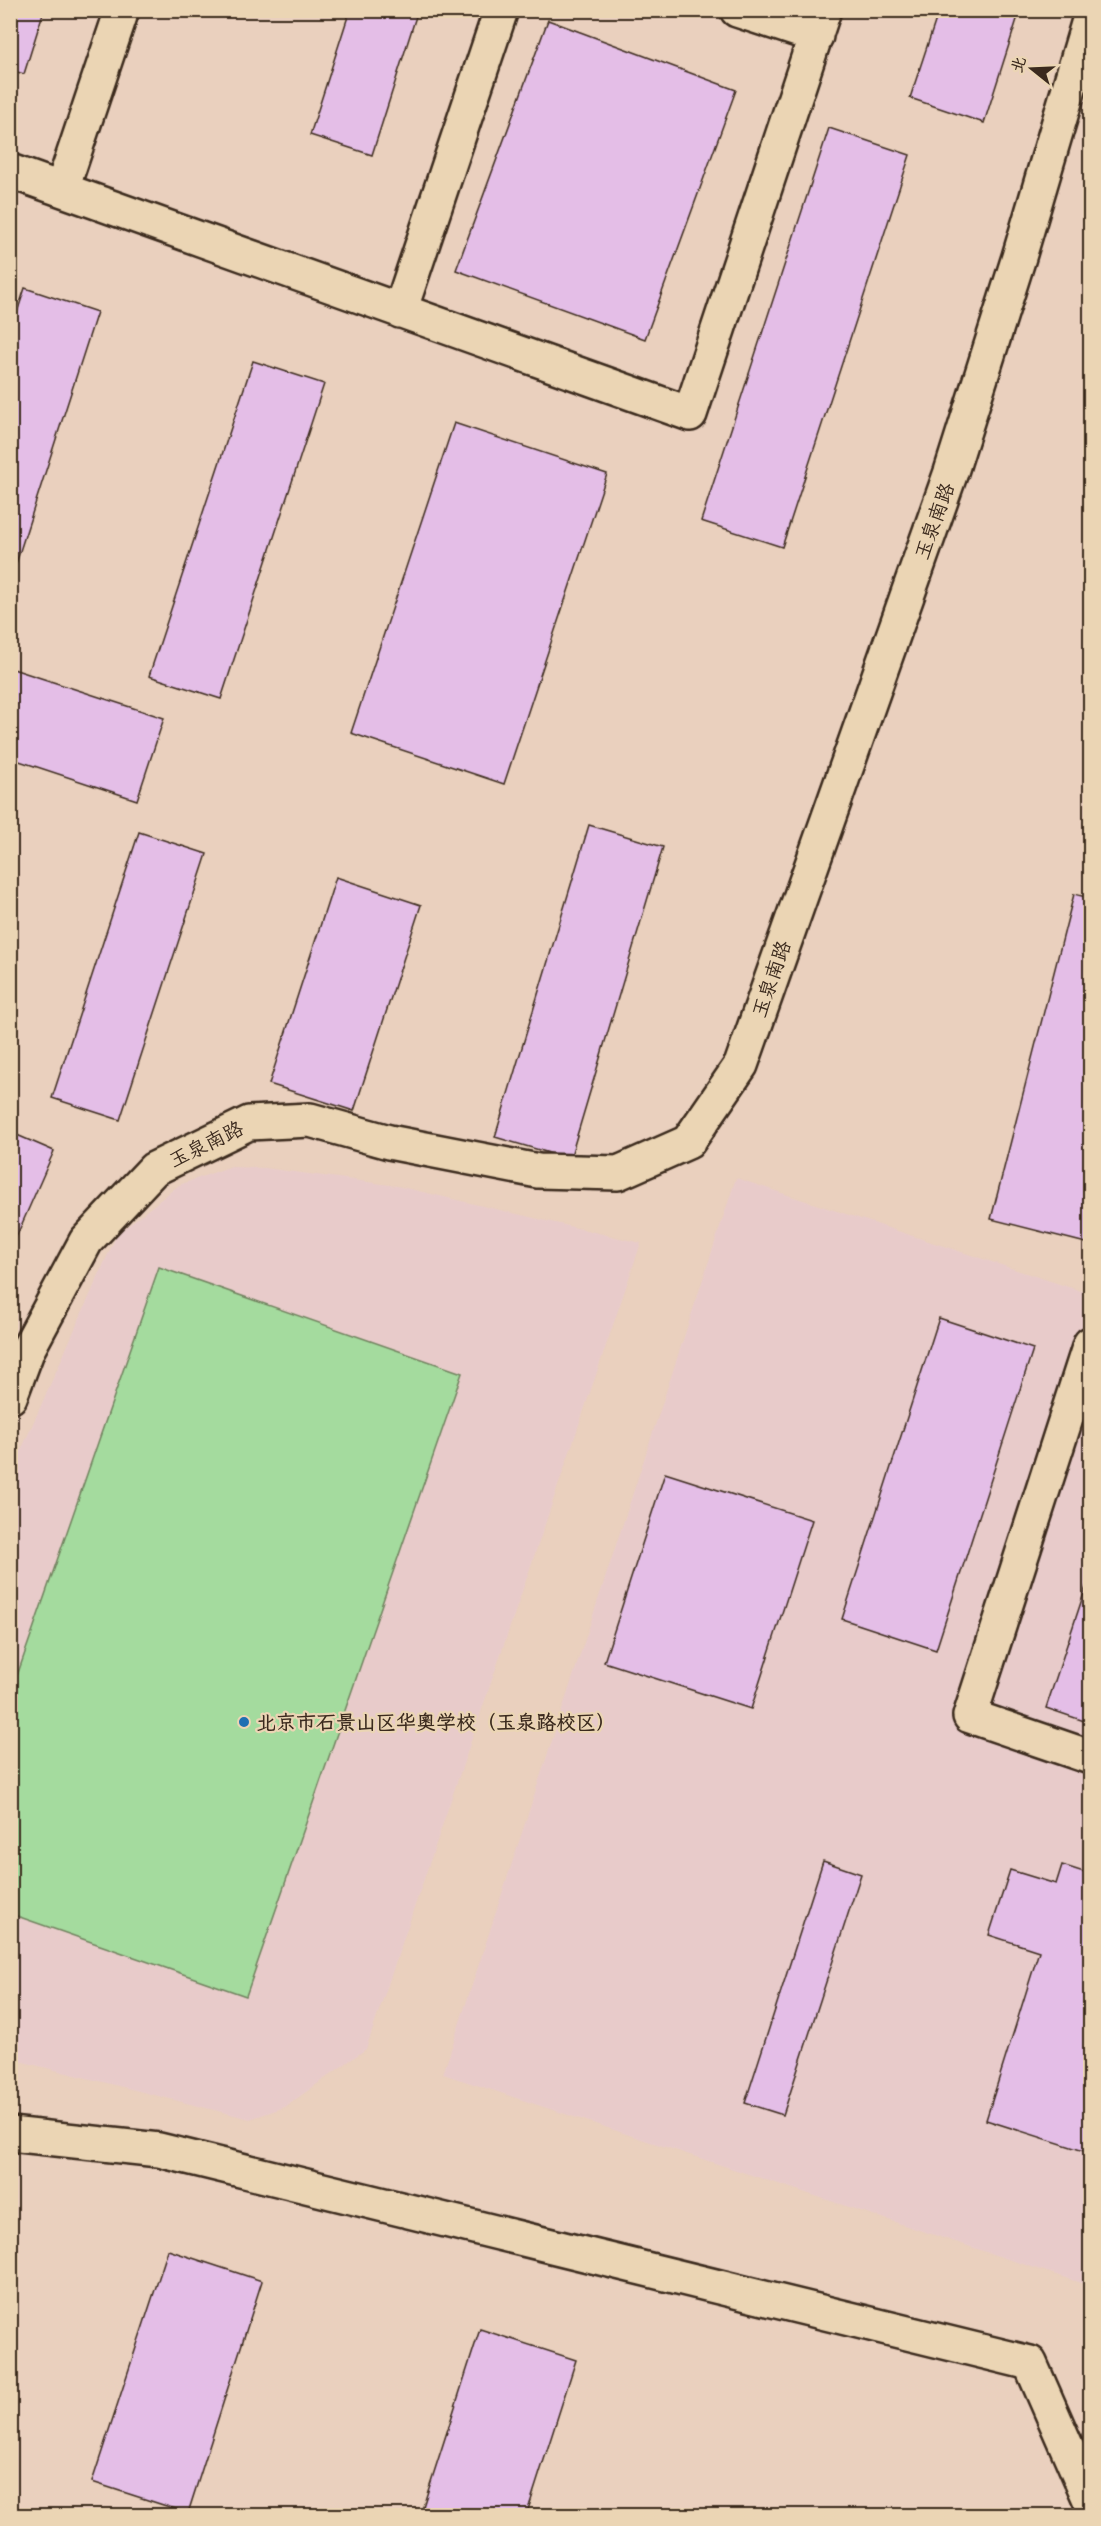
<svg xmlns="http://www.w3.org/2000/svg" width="1101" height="2526" font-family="'Balsamiq Sans','LXGW WenKai TC',sans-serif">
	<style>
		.built { fill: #e8cbca }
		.green { fill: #a4db9e; stroke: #70825e; stroke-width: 1.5 }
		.building { fill: #e4bee7; stroke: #3b2a1e; stroke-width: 1.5 }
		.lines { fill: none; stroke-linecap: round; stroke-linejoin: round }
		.street-casing { stroke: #3b2a1e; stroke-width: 38 }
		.secondary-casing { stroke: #3b2a1e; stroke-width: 38 }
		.street { stroke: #ebd5b4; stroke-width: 33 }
		.secondary { stroke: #ebd5b4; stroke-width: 33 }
		.poi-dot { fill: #1f6fb2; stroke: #ebd5b4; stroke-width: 2 }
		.labels { text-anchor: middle; stroke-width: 4.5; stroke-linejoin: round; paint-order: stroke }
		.street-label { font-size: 20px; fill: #3b2a1e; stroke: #ebd5b4 }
		.poi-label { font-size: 20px; font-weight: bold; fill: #3b2a1e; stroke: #ebd5b4; text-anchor: start }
	</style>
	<rect width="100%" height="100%" fill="#ead0be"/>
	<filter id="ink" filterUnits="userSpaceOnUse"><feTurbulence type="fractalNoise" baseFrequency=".0167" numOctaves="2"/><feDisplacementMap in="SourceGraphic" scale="12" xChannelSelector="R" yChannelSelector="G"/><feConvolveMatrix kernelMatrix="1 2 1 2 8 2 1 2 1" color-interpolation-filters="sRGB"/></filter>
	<g filter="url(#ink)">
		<path class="built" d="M229,1167L265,1168L397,1186L641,1243L366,2049L285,2107L250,2119L11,2059V1473L117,1234L179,1185Z
			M736,1178L1090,1294V2286L443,2074Z"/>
		<path class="green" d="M159,1267L462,1373L246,1996L11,1914V1693Z"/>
		<path class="building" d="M10,10H44L24,74L10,70Z
			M350,10H418L372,155L310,135Z
			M939,10H1020L984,123L910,98Z
			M548,20L736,90L645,339L456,270Z
			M829,128L910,155L782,547L701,521Z
			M25,288L97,312L10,582V334Z
			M253,361L324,384L221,699L149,676Z
			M454,423L607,474L504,784L351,733Z
			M10,668L164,718L137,800L10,758Z
			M589,825L663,847L570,1159L495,1137Z
			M139,832L207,854L120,1120L52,1098Z
			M336,877L421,905L354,1111L269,1084Z
			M1074,894L1090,898V1244L991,1219Z
			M10,1132L54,1151L10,1251Z
			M939,1318L1033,1349L936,1650L842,1619Z
			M665,1473L812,1520L751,1709L604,1662Z
			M1090,1575V1723L1046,1708Z
			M823,1861L861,1874L783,2115L745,2103Z
			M1062,1865L1090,1874V2153L986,2120L1039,1951L989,1935L1010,1870L1056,1884Z
			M168,2250L262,2281L188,2513L92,2482Z
			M480,2329L576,2360L526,2516H420Z"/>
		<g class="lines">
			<g class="street-casing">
				<path id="street" d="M737,10L816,36
					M10,171L690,414L824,10
					M62,189L122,10
					M400,311L501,10
					M1090,1344L970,1716L1090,1757
					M10,2134L159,2150L1030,2363L1090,2500"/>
			</g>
			<g class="secondary-casing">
				<path id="secondary" d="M10,1397L28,1349L86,1241L154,1169L249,1123L310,1120L389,1142L538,1171L618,1173L688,1142L741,1065L951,472L1019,257L1090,17"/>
			</g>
			<use href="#street" class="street"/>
			<use href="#secondary" class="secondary"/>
		</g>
	</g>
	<circle class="poi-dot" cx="244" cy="1722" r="6"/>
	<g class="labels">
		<g class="street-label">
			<text transform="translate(934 521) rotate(-70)" y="7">玉泉南路</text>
			<text transform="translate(771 979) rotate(-71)" y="7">玉泉南路</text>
			<text transform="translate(206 1144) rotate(-26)" y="7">玉泉南路</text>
		</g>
		<g class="poi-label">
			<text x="256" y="1729">北京市石景山区华奥学校（玉泉路校区）</text>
		</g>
	</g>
	<rect width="1101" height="2526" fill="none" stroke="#ebd5b4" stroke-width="36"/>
	<rect x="18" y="18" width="1065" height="2490" fill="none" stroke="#3b2a1e" stroke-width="2" filter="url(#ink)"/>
	<g transform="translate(1032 69) rotate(288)" stroke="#ebd5b4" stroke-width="4.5" paint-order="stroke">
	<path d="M0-4.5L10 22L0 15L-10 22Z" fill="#3b2a1e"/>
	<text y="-9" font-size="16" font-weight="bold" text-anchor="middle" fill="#3b2a1e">北</text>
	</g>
</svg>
